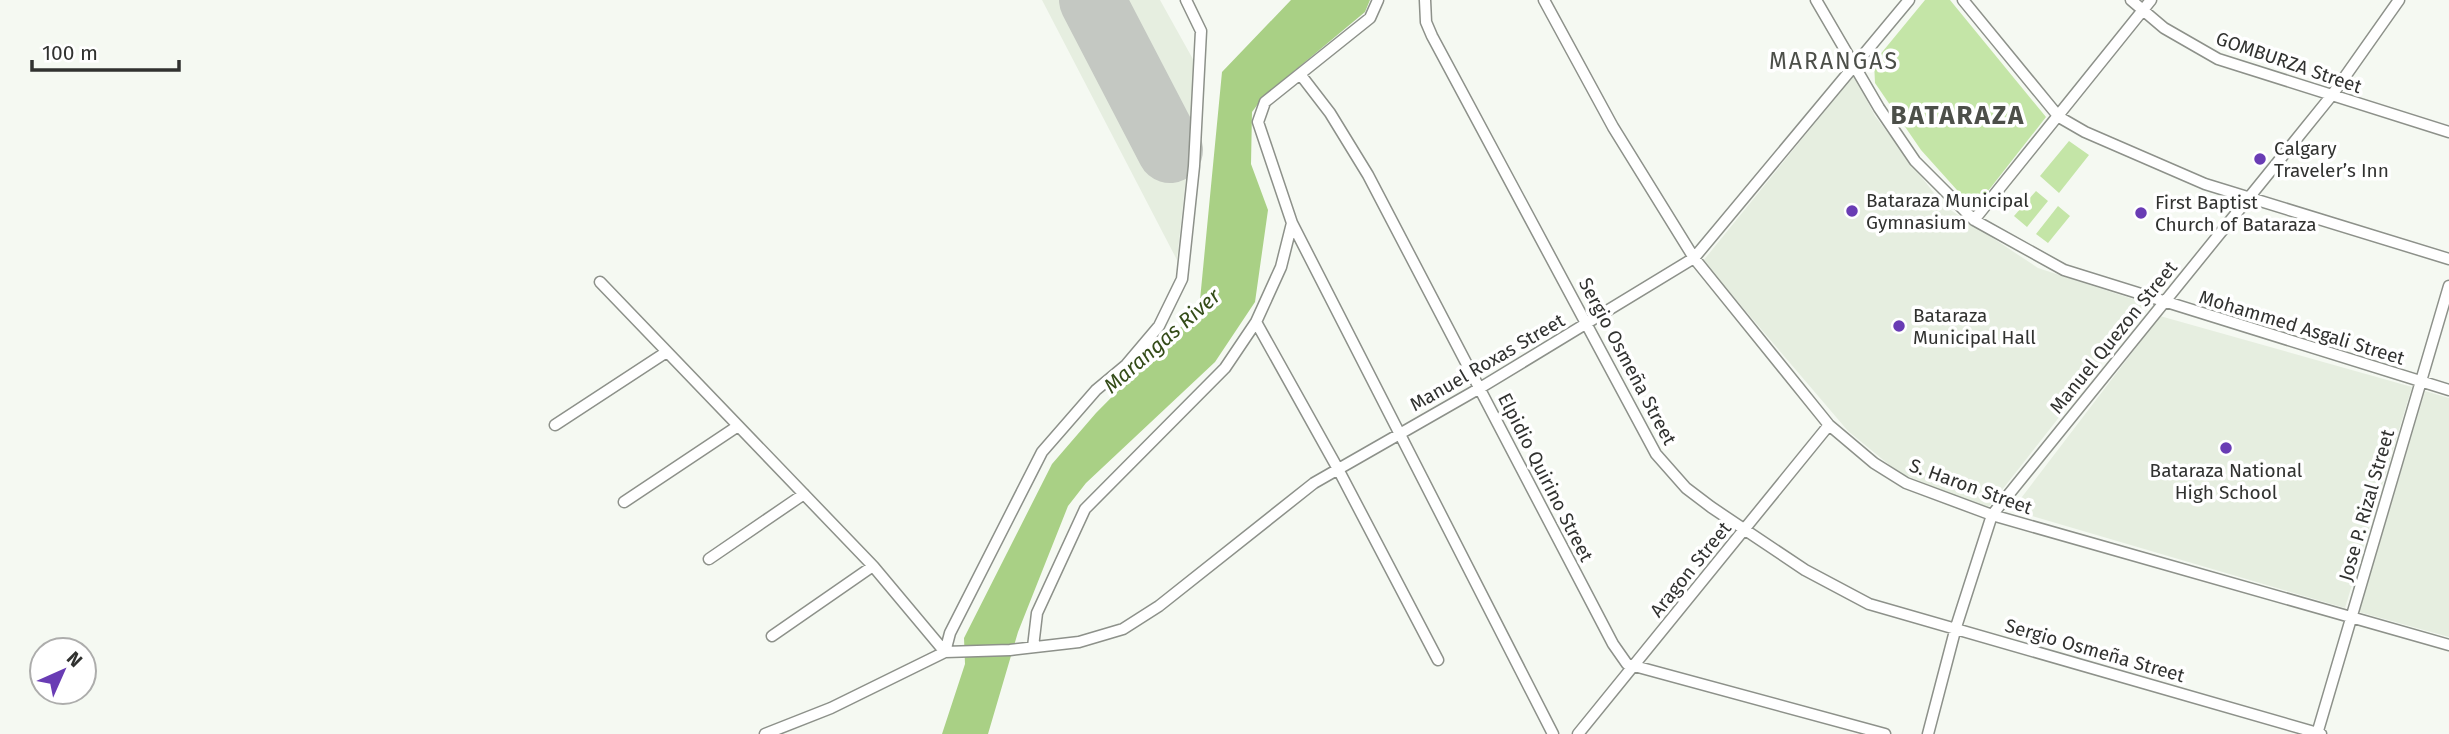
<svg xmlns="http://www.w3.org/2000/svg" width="2449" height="734" font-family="'Fira Sans',sans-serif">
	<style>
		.built { fill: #e6eee0 }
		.green { fill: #c4e5a7 }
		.water { fill: #a9d085 }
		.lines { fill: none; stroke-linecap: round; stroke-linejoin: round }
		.runway { stroke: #c4c8c2; stroke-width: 66 }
		.minor-casing { stroke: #8d918a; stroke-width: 13 }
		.minor { stroke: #fff; stroke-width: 10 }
		.poi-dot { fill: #693cb4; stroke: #fff; stroke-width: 2.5 }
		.labels { text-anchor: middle; stroke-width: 7; stroke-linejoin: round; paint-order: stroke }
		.street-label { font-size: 19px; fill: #313230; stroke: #fff }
		.poi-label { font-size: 19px; fill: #313230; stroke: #fff; text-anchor: start }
		.water-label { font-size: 21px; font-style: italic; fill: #344c18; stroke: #fff }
		.quarter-label { font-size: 23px; letter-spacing: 2px; fill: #4c4f49; stroke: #fff }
		.district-label { font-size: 26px; font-weight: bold; letter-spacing: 2px; fill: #4c4f49; stroke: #fff }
	</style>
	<rect width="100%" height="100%" fill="#f5f9f2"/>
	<path class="built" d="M1042,0H1160L1194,61L1188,159L1177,260Z
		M1854,75L1875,116L1943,205L2038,268L2148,304L1987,509L1898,472L1848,431L1703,261Z
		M2160,316L2412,387L2345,608L2012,510Z
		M2425,391L2449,398V637L2359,612Z"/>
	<path class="green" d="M1925,0H1950L2046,117L1974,209L1921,150L1875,83L1874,62Z
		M2069,141L2089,155L2059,193L2040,176Z
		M2036,191L2048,201L2027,227L2014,216Z
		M2058,206L2070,216L2048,243L2036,234Z"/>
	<path class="water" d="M1291,0H1370L1365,12L1264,96L1252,112L1251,164L1268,210L1255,302L1215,362L1086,483L1068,506L1018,632L988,734H942L965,664L964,638L1052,464L1096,413L1184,324L1200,300L1222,72Z"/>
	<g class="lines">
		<path class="runway" d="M1092,0L1170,150"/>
		<g class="minor-casing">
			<path id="minor" d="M1425,0L1426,22L1432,36L1656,454L1686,488L1711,507L1805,570L1869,604L2321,734
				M1544,0L1613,127L1694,258L1829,425L1874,463L1906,483L1992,515L2449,645
				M1816,0L1879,108L1915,161L1974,220L2064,270L2449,390
				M1963,0L2059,117L2085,132L2205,184L2449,259
				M2131,0L2164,28L2218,59L2449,132
				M1300,74L1330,113L1368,175L1613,644L1627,664L1885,734
				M1974,220L2151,0
				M1292,223L1553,734
				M600,282L873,566L945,652
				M1256,322L1338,469L1438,660
				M555,425L665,353
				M624,502L738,426
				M709,559L804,494
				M772,636L873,566
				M1033,647L1037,613L1085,509L1225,368L1256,322L1281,267L1292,223L1258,122L1265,102L1370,18L1378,0
				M945,652L950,633L1042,452L1096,390L1126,365L1159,326L1182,279L1194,166L1201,31L1186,0
				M765,734L831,708L945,652L1010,650L1079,642L1123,629L1159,606L1314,483L1480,388L1694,258L1909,0
				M1578,734L1829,425
				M1928,734L1956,627L1992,515L2332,95L2399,0
				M2317,734L2449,286"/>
		</g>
		<use href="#minor" class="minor"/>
	</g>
	<g class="poi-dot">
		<circle cx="2260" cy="159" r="7"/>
		<circle cx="1852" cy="211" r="7"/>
		<circle cx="2141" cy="213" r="7"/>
		<circle cx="1899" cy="326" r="7"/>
		<circle cx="2226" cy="448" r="7"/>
	</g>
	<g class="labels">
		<g class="street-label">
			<text transform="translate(2289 62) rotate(19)" y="7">GOMBURZA Street</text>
			<text transform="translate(2302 327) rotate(17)" y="7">Mohammed Asgali Street</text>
			<text transform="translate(2113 337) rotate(-51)" y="7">Manuel Quezon Street</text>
			<text transform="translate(1628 361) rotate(62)" y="7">Sergio Osmeña Street</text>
			<text transform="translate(1487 362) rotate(-30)" y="7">Manuel Roxas Street</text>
			<text transform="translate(1546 477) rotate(63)" y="7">Elpidio Quirino Street</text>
			<text transform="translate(1971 486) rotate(20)" y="7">S. Haron Street</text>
			<text transform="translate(2366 505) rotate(-74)" y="7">Jose P. Rizal Street</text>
			<text transform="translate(1690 569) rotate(-51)" y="7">Aragon Street</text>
			<text transform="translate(2095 650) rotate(16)" y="7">Sergio Osmeña Street</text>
		</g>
		<g class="poi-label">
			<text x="2274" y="155">Calgary<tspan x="2274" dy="22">Traveler’s Inn</tspan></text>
			<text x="1866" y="207">Bataraza Municipal<tspan x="1866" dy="22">Gymnasium</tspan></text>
			<text x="2155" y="209">First Baptist<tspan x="2155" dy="22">Church of Bataraza</tspan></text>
			<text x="1913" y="322">Bataraza<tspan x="1913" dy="22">Municipal Hall</tspan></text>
			<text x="2226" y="477" text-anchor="middle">Bataraza National<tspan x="2226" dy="22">High School</tspan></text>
		</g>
		<g class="water-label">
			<text transform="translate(1162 341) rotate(-41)" y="7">Marangas River</text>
		</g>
		<g class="quarter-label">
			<text x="1834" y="69">MARANGAS</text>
		</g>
		<g class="district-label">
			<text x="1958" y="124">BATARAZA</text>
		</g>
	</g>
	<g transform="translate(63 671) rotate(45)"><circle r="33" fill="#ffffff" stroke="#adadac" stroke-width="2"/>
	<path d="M0-5L12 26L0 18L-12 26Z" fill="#693cb4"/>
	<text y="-10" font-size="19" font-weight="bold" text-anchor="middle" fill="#313230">N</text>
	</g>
	<path d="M32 60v10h147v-10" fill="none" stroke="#313230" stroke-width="3.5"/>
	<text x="42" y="60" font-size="21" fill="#313230" stroke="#ffffff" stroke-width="5" paint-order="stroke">100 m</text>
</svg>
